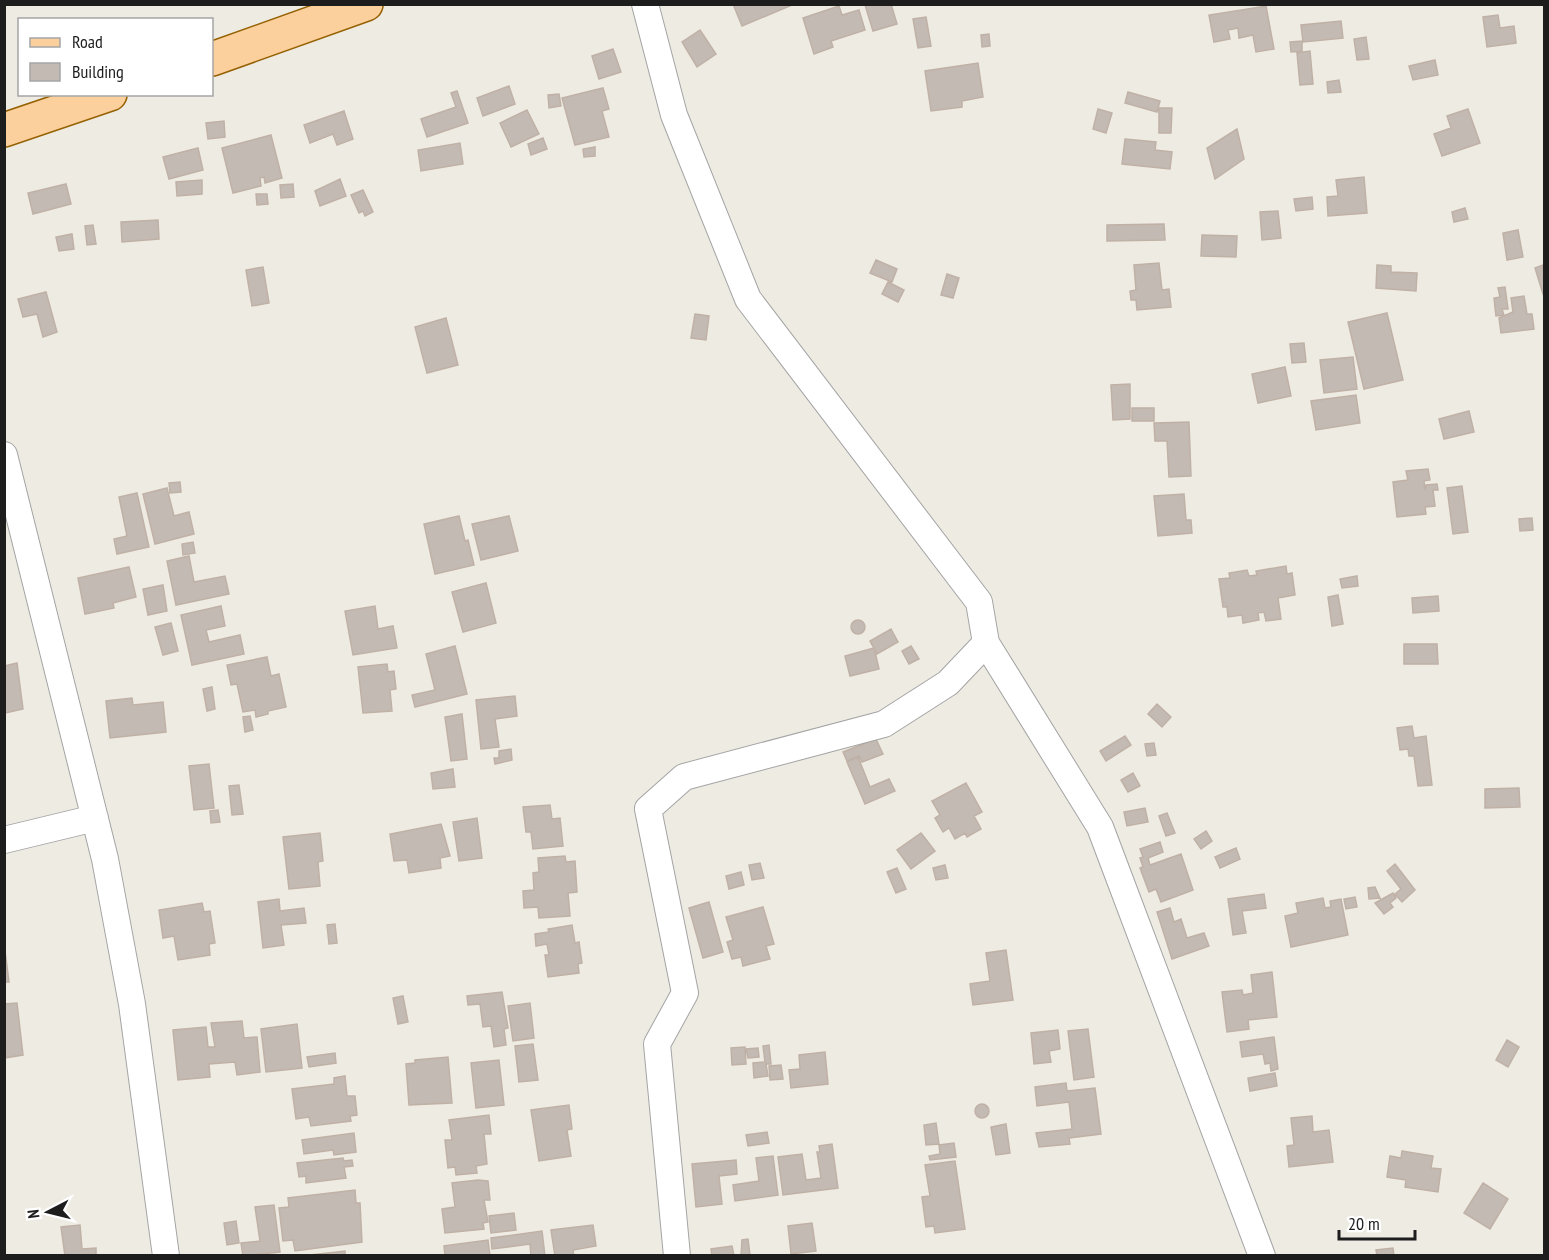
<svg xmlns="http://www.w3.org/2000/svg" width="1549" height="1260" font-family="'PT Sans Narrow',sans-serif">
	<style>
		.building { fill: #c3bab3; stroke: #c0b1a6; stroke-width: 1.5 }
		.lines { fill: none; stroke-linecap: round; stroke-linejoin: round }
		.minor-casing { stroke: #a4a4a4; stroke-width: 28 }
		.major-casing { stroke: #956102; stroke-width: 36 }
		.minor { stroke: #fff; stroke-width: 26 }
		.major { stroke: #fbd09c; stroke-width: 33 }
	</style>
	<rect width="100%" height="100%" fill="#eeebe3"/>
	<path class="building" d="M733,4H791L792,5L742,26Z
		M891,4L897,24L873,31L865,5Z
		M839,6L842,15L859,10L865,30L831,41L833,47L814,54L803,18Z
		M1266,6L1274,49L1256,52L1253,35L1239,38L1238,28L1228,30L1230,39L1214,42L1209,15Z
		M1498,15L1500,28L1514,26L1516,43L1487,47L1483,17Z
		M926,17L931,46L918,48L913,19Z
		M1341,21L1343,38L1303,42L1301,25Z
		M700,30L716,54L697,67L682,42Z
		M989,34L990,46L982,47L981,35Z
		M1366,37L1369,59L1357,60L1354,39Z
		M1302,41V51L1291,52L1290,42Z
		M613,49L621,72L599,79L592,56Z
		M1310,51L1313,84L1300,85L1297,53Z
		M1435,60L1438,75L1413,80L1409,66Z
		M978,63L983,97L962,101V107L931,111L925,71Z
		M1339,80L1341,92L1328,93L1327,82Z
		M509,86L515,104L483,116L477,98Z
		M603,88L609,109L602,111L609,137L575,145L562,98Z
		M457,91L468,123L427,137L421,119L456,107L451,93Z
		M1128,92L1160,101L1157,112L1125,103Z
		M559,94L561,106L549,108L548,95Z
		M1159,108H1172L1171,133H1159Z
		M1098,109L1112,113L1106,133L1093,129Z
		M1468,109L1480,143L1442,156L1434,134L1451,128L1447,116Z
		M527,110L539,134L511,147L500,123Z
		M344,111L353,139L337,145L333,134L310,143L304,125Z
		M224,121L225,137L208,139L206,123Z
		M1237,129L1244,159L1215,179L1207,148Z
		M271,135L282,178L265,183L264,177L260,178L261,186L233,193L222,148Z
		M543,138L547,149L531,155L528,144Z
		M1125,139L1156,142L1155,150L1172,152L1170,169L1122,164Z
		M460,143L463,164L421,171L418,150Z
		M595,147V156L584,157L583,149Z
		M198,148L203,170L169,179L163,157Z
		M1364,177L1367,213L1328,216L1327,197L1338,196L1336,180Z
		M340,179L346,196L320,206L315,191Z
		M202,180V194L177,196L176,182Z
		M66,184L71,204L33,214L28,193Z
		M293,184L294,197L281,198L280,185Z
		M363,190L373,212L365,216L363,211L359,213L351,195Z
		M256,194H267L268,204L257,205Z
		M1312,197L1313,209L1296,211L1294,199Z
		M1465,208L1468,219L1454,222L1452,212Z
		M1278,211L1281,238L1262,240L1260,212Z
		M158,220L159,239L122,242L121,222Z
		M1164,224L1165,240L1107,241V225Z
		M93,225L96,244L87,245L85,226Z
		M1518,230L1523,257L1507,260L1503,233Z
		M72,234L74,249L59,251L56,237Z
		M1202,235L1237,236L1236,257L1201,256Z
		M876,260L897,269L892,282L870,273Z
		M1159,263L1162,290L1169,289L1171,307L1137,310L1136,300H1131L1130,291L1136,290L1134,265Z
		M1377,265L1391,266V272L1417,273L1416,291L1376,288Z
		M1543,265L1544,293L1543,294L1535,268Z
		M263,267L269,303L252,306L246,270Z
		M947,274L959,278L953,298L941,295Z
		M888,282L904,290L898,302L882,294Z
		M1505,287L1508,309H1502L1504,315L1496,316L1494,298L1500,297L1498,288Z
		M46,292L57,332L43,337L37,314L23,317L18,299Z
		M1524,296L1527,314H1532L1534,329L1501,333L1499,318L1513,312L1511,298Z
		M1387,313L1403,380L1364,389L1348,322Z
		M695,314L709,316L706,340L691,338Z
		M446,318L458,365L427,373L415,327Z
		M1304,343L1306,362L1292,363L1290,344Z
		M1353,357L1357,389L1324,393L1320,360Z
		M1285,367L1291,396L1258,403L1252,374Z
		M1130,384V419L1113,420L1111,385Z
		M1356,395L1360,423L1316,430L1311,401Z
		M1132,408H1154V421H1132Z
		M1469,411L1474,432L1444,439L1439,419Z
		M1189,422L1191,476L1169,477L1167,441H1155L1154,423Z
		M1428,469L1430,480L1424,481L1425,490L1426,485L1437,484L1438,490H1433L1435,506L1425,507L1426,514L1397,517L1393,482L1408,480L1406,471Z
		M180,482L181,492L170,493L169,483Z
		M1462,486L1468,532L1453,534L1447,488Z
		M167,488L174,516L189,512L194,534L155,544L143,494Z
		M137,493L149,547L117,554L114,539L127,536L119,497Z
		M1184,494L1186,520H1191L1192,533L1158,536L1154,496Z
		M459,516L465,541L468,540L474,565L435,574L424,524Z
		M509,516L518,551L481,560L472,524Z
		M1532,518L1533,530L1520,531L1519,519Z
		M193,542L195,553L183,555L182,544Z
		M189,556L194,582L225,576L229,594L176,605L167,561Z
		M1286,566L1287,574L1292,573L1295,595L1278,598L1281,619L1266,621L1264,612L1258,613L1259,620L1243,623L1242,615L1228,617L1227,607H1223L1219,579L1230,578L1229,573L1247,570L1249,576L1257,575L1256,571Z
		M129,567L136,597L113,603L114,608L85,614L78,578Z
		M1357,576L1358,586L1342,588L1340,579Z
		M486,583L496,623L463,632L452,592Z
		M163,585L167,611L148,615L143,589Z
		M1338,595L1343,624L1332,626L1328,597Z
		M1438,596L1439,611L1413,613L1412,598Z
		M221,606L225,626L206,630L209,642L240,635L244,654L192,665L181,615Z
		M375,606L378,629L393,626L397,648L353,655L345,611Z
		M851 627a7 7 0 1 1 14 0a7 7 0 1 1-14 0Z
		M171,623L178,651L163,655L155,627Z
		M891,629L898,642L877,654L870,641Z
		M1404,644H1437L1438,664H1404Z
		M455,646L467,694L415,707L412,695L435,690L426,654Z
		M911,646L919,659L909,664L902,651Z
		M874,648L879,669L850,676L845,656Z
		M267,657L271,676L279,674L286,707L268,711V714L256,717L255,710L243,712L237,684L231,685L227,665Z
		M17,663L23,709L5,713L4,666Z
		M387,664L388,672L394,671L396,689L390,690L392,711L363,713L358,667Z
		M212,687L215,709L207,711L203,689Z
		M515,696L517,716L495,719L499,747L481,749L476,700Z
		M132,698L133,705L163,702L166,732L110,738L106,701Z
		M1157,704L1171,717L1162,727L1148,714Z
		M462,714L467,759L451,761L445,717Z
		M250,716L253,730L245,732L243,717Z
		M1412,726L1414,738L1426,736L1432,785L1418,786L1414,756H1409L1408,749L1400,750L1397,728Z
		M1125,736L1131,745L1106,761L1100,751Z
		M876,739L883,754L862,762L859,756L847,761L843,752Z
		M1154,743L1156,755L1147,756L1145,744Z
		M511,749L512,760L495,764L494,758H499V751Z
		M858,757L870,787L889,779L895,791L865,804L847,762Z
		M209,764L214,808L194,810L189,766Z
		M453,769L455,787L433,789L431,773Z
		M1133,773L1140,786L1128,792L1121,780Z
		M966,783L982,812L974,816L981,829L967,837L965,833L955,839L949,828L943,832L935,818L940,815L932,801Z
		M239,785L243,814L232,815L229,786Z
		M1519,788L1520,807L1485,808V789Z
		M550,805L552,819L560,818L563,846L533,849L531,832H526L523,807Z
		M1145,808L1148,822L1127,826L1124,812Z
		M218,810L220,822L211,823L210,811Z
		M1167,813L1175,833L1166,836L1159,816Z
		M477,818L482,858L459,861L453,822Z
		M441,824L450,856L440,858L441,868L409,873L407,860L394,861L390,834Z
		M1206,831L1212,841L1201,849L1194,839Z
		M320,833L323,861L318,862L320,886L289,889L283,837Z
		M921,833L935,851L911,869L897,850Z
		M1160,842L1163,852L1148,858L1150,865L1181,854L1193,890L1161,902L1156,889L1149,892L1140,868L1143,867L1140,858L1143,857L1140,849Z
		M1236,848L1240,859L1220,868L1215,857Z
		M565,856L566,862L575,861L577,892L568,893L570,916L539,918L538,907L524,908L523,891L534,890L533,873L539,872L538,858Z
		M760,863L764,878L752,880L749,865Z
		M1395,864L1415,890L1402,902L1395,894L1401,889L1387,871Z
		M945,865L948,878L936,880L933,868Z
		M897,868L906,889L896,893L887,872Z
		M741,872L744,885L729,889L726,876Z
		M1375,887L1380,898L1369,899L1368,888Z
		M1393,893L1396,898L1390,903L1393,907L1384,914L1375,903Z
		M1264,894L1266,908L1242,911L1246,933L1233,935L1228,899Z
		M1355,897L1357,907L1346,909L1344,899Z
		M1323,898L1325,908L1331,907L1330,901L1341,899L1348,935L1291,947L1285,916L1298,913L1296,903Z
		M279,899L280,911L304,908L306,923L281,925L284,945L263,948L258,902Z
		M709,902L723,952L703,958L689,908Z
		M202,903L204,912L210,911L215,943L209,944L210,955L178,960L174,936L163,938L159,910Z
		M763,907L774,944L766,946L770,959L743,966L741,957L732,959L727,942L733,940L726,917Z
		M1170,908L1174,922L1181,919L1187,938L1204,933L1209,946L1172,959L1157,912Z
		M335,924L337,943L329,944L327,925Z
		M572,925L575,943L579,942L582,963L578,964L579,973L548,977L545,955H549L547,944L536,946L535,934L549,932L548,929Z
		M4,943L9,982H4Z
		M1006,950L1013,1000L973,1005L970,984L990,981L986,953Z
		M1272,972L1277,1017L1248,1020L1249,1029L1227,1032L1222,992L1242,990L1243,995L1253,993L1251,975Z
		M502,992L508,1028L504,1029L506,1045L494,1047L491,1026L483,1027L480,1004L468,1005L467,996Z
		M403,996L408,1022L398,1024L393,998Z
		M17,1003L23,1055L4,1058V1004Z
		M530,1003L534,1038L513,1041L508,1006Z
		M242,1021L244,1038L257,1037L260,1072L237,1075L235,1062L209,1064L210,1077L178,1080L173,1030L206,1027L208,1047H215L211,1023Z
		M297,1024L302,1068L266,1072L261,1029Z
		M1088,1029L1094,1077L1074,1080L1068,1031Z
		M1058,1030L1060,1049L1049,1051L1051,1062L1034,1064L1031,1033Z
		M1274,1037L1278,1069L1271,1071L1270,1063L1265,1064L1263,1054L1242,1057L1240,1042Z
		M1507,1040L1519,1047L1508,1067L1496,1060Z
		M533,1044L538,1080L519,1082L515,1046Z
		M769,1045L771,1064H766L768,1076L754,1078L753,1063L765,1062L763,1046Z
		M745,1047L746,1064L732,1065L731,1048Z
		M758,1048L759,1057L748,1058L746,1049Z
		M825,1052L828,1084L791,1088L789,1070L800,1069L799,1055Z
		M335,1053L336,1063L309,1067L307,1057Z
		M448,1057L452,1103L409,1105L406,1064L415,1063V1060Z
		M499,1060L504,1105L476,1108L471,1063Z
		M781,1065L783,1079L770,1080L769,1066Z
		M1275,1073L1277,1086L1250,1091L1248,1078Z
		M345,1076L347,1096H355L357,1115L350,1116L351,1121L311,1126L309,1117L296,1119L292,1089L334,1084V1078Z
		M1066,1083L1067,1091L1095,1088L1101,1134L1069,1138L1070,1144L1039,1147L1036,1133L1072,1129L1069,1102L1037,1106L1035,1087Z
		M975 1111a7 7 0 1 1 14 0a7 7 0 1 1-14 0Z
		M569,1105L572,1129L567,1130L571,1156L539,1161L531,1110Z
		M489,1115L491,1134H484L487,1164L476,1166L477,1173L456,1175L455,1167L448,1168L445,1140H452L449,1120Z
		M1312,1116L1313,1132L1329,1130L1333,1162L1289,1167L1287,1146L1294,1145L1291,1118Z
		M936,1123L939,1144L926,1145L924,1125Z
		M1006,1124L1010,1153L996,1155L991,1127Z
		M767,1132L769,1143L748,1146L746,1135Z
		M354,1133L356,1152L334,1155L333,1150L304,1154L302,1140Z
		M954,1143L956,1157L930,1160L929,1156L940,1154L939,1145Z
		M832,1144L838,1188L783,1195L778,1157L802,1154L806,1180L821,1178L817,1152H820L819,1146Z
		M1402,1151L1433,1156L1431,1168L1441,1169L1438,1192L1405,1187L1406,1180L1387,1177L1390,1156L1401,1158Z
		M773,1156L778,1195L735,1201L733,1185L759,1181L756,1158Z
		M343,1158L344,1161L352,1160L353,1166L344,1167L346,1178L306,1183V1176L299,1177L297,1163Z
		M736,1160L737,1174L719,1176L722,1204L696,1207L692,1164Z
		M955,1161L965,1229L935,1233L934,1226L926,1227L922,1197L930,1196L925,1165Z
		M478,1180L488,1181L490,1200H484L488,1222L483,1223L484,1229L445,1233L442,1209L455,1207L452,1183Z
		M1483,1183L1508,1199L1490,1229L1464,1213Z
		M355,1190L356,1203H360L362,1242L295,1251L293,1240L283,1241L279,1208L289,1207L288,1198Z
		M274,1205L280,1252L243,1256L241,1243L260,1241L255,1207Z
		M514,1213L516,1230L491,1233L489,1216Z
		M236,1221L239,1243L227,1245L224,1223Z
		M812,1223L816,1251L791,1254L788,1226Z
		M80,1225L82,1249L96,1248V1256H65L61,1227Z
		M593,1225L596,1246L573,1250L574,1256H555L551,1230Z
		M542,1231L545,1256H531L530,1244L492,1249L491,1238Z
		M748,1239L750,1255L741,1256L742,1240Z
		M488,1240L490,1256H445L444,1246Z
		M732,1246L734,1256H712L711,1249Z
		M1393,1248L1394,1256H1377L1376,1250Z
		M345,1251V1256H301Z"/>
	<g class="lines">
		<g class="minor-casing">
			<path id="minor" d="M645,4L674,115L748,299L979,602L986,643L1100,827L1262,1256
				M4,455L105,859L132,1004L166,1256
				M4,840L95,818
				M677,1256L657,1044L685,993L648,809L684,777L884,724L948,683L986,643"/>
		</g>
		<g class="major-casing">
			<path id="major" d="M212,59L366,4
				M4,130L110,94"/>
		</g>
		<use href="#minor" class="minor"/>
		<use href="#major" class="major"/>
	</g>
	<rect width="1549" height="1260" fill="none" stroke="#1d1d1d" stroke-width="12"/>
	<rect x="18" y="18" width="195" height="78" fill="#ffffff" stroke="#a5a5a5" stroke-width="1.5"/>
	<rect x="30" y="38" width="30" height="9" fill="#fbd09c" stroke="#a5a5a5" stroke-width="1.5"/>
	<text x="72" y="48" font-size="18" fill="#1d1d1d">Road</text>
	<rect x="30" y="63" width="30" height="18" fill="#c3bab3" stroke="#a5a5a5" stroke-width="1.5"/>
	<text x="72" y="78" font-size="18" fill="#1d1d1d">Building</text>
	<g transform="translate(48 1212) rotate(263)" stroke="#ffffff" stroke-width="4.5" paint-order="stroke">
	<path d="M0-4.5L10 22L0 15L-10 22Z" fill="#1d1d1d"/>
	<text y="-9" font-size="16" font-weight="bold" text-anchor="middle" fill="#1d1d1d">N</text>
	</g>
	<path d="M1339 1230v9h76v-9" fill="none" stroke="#1d1d1d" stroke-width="3"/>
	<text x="1348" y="1230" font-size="18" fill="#1d1d1d" stroke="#ffffff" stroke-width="4.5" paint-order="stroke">20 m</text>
</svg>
